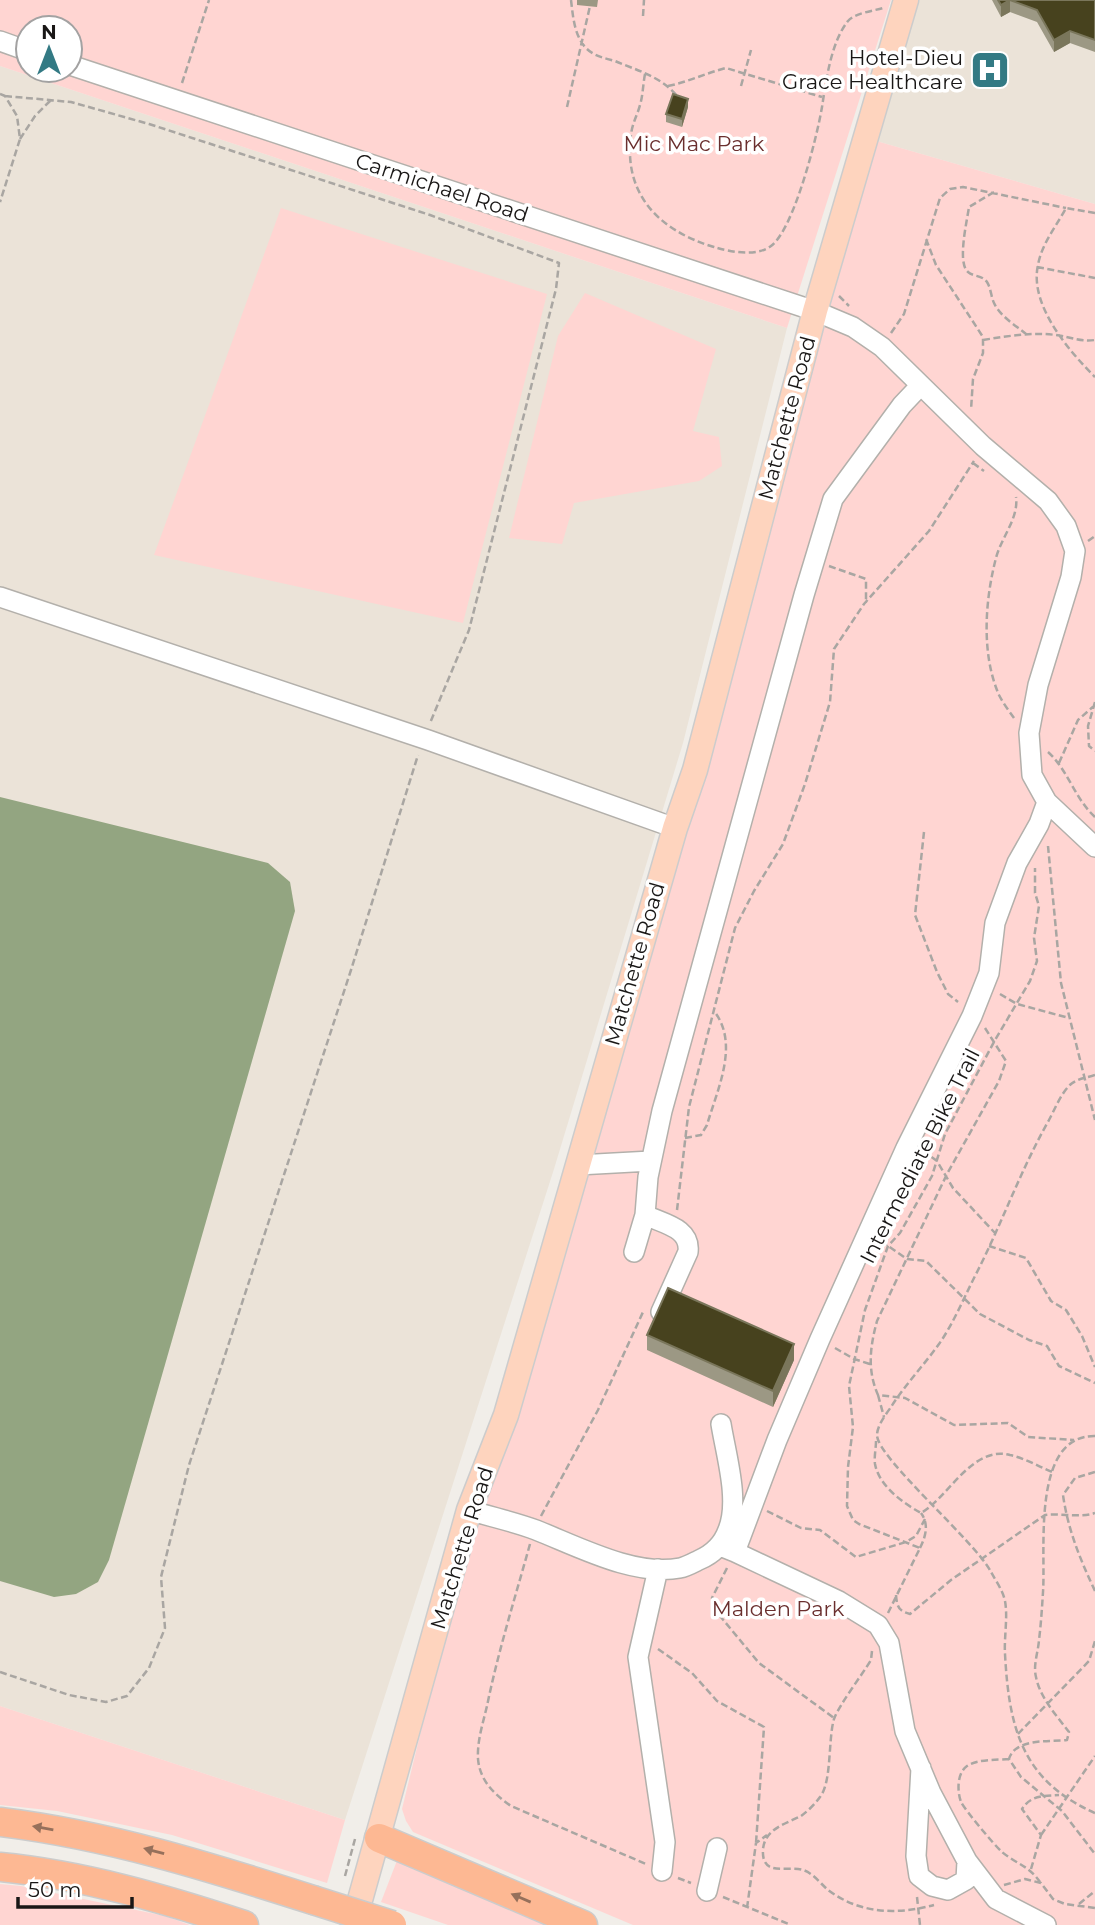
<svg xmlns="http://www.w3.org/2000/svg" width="1095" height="1925" font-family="Montserrat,sans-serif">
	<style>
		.built { fill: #ebe3d8 }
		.green { fill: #ffd5d2; fill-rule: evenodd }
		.water { fill: #93a581 }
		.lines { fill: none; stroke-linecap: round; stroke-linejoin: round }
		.minor-casing { stroke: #b3b0ab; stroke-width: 22 }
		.major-casing { stroke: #ccc; stroke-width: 27 }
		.highway-casing { stroke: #ccc; stroke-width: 31 }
		.path { stroke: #a9a6a2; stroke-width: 2.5; stroke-dasharray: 7 3.5; stroke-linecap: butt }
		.minor { stroke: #fff; stroke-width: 19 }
		.major { stroke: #fed4be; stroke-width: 24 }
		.highway { stroke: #fdb893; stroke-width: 28 }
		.highway-bridge-casing { stroke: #ccc; stroke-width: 31; stroke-linecap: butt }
		.highway-bridge { stroke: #fdb893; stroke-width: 28 }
		.wall { fill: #9c9884 }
		.shaded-wall { fill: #7a765b }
		.building { fill: #47421e; stroke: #7a765b; stroke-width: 2 }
		.oneway { fill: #96705b }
		.labels { text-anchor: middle; stroke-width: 7; stroke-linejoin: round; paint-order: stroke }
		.poi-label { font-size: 21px; fill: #191716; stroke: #fff; text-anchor: end }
		.park-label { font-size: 21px; fill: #6a2f2e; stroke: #fff }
		.street-label { font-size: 21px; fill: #191716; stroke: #fff }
	</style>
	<rect width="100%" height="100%" fill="#f1eee9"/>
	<path class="built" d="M906,0H1095V204L866,138Z
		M0,66L787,328L683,743L554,1169L345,1820L0,1706Z"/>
	<path class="green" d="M0,0H891L787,328L0,66ZM28,28H70V70H28Z
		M866,138L1095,204V1925H633L413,1832L406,1821L402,1809L459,1575Z
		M281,208L547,294L463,623L154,555Z
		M585,293L716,349L693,431L719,437L722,466L699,481L574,503L562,544L509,538L558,336Z
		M0,1706L345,1820L327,1883L172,1835L57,1811L0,1805Z
		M398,1858L558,1925H448L381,1902Z
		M0,1884L21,1886L165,1916L190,1925H0Z"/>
	<path class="water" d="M0,797L268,863L290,882L295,911L109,1560L98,1582L76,1594L54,1597L0,1581Z"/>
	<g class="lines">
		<g class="minor-casing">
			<path id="minor" d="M0,41L28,51
				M70,65L815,311L853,327L882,347L983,446L1048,501L1066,526L1075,551L1071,577L1038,685L1029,733L1032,775L1047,802L1095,847
				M0,597L428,740L675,828
				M578,1165L651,1161
				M645,1215C664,1224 691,1228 688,1252L661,1312
				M634,1252L645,1215L648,1177L662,1111L804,595L833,499L902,405L920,386
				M469,1510C491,1517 515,1522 536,1530C577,1546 635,1577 680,1568C686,1567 693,1563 699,1560C713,1554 723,1544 728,1530C740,1501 726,1455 721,1424
				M720,1546L735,1552L777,1440L820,1339L906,1148L972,1016L989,973L995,923L1017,863L1039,824L1047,802
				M735,1552L839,1601L878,1625L889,1643L905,1731L931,1793L967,1861L966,1880L948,1890L932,1886L919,1876L916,1856L921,1768
				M658,1569L638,1657L665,1842L662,1871
				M967,1861L996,1899L1046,1925
				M707,1891L717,1848"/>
		</g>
		<g class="major-casing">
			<path id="major" d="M353,1925L469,1510L506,1415L675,828L695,770L815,311L906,0"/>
		</g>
		<g class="highway-casing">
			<path id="highway" d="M0,1822C108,1835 210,1867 313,1900
				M379,1838L583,1925
				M0,1867C83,1875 165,1899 244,1925"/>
		</g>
		<path class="path" d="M571,0C573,16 574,34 585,47C593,56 604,58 615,61C636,70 662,77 677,96
			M643,16L644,0
			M645,74C643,84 643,95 640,105C637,116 632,124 631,135C623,195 660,231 714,247C731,252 756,257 771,246C794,229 817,137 822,107C826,81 831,42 848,21C855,13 873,11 883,8
			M182,83L209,0
			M668,86C688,82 706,73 726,68L822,97
			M741,86L751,50
			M0,94L5,96L17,116L20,139L0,202
			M5,96L71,102L149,124L430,215L559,263L556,289L469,630L430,723
			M567,107L590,6
			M20,139L35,116L50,101
			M994,192L969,207C967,221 957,263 968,272C974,277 982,275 987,282C991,288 991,297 994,303C1000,316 1015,325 1026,334
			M1095,213L1066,208C1056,227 1042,243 1038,265C1029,305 1069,351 1095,377
			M926,239L936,265L983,337V353L973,379L971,410
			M1037,267L1095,278
			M839,296L849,306
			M891,333L904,314L940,198L950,189L963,187L1066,208
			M983,340C1008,336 1032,332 1056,335C1071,337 1080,342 1095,340
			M973,463L984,471
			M1088,541L1095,536
			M829,566L866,579V603
			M1095,702L1088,726L1089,746L1095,751
			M1014,718C1009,711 1003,703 999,695C981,654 985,600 996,558C1001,538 1019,518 1016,497
			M1048,752C1068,770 1075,799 1095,817
			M1059,763L1078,720L1095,705
			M924,832L915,915L937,972L948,994L958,1002
			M1048,846L1061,983L1095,1120
			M1000,994L1017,1004L1069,1018
			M985,1028L1006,1061L999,1081L947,1174L877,1321C870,1347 867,1370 878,1395L905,1398L954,1425L1008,1423L1028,1437L1074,1440
			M1095,1075C1086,1078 1079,1078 1071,1084C1061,1093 1055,1109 1049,1120C1020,1171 1001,1226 974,1278C963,1300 953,1324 939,1344C924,1365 905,1385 891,1407C886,1414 877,1426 877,1435C877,1458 976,1542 991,1572C996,1581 1003,1591 1005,1601C1008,1617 1004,1637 1005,1654C1009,1728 1022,1781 1095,1813
			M685,1138L701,1135L707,1125C717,1090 740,1044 714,1011
			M923,1151L937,1161L953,1188L995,1233
			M677,1210L689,1107L735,928L754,891L783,844L805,784L830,702L834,649L864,604L929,531L974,461
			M881,1241L907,1259L926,1261L980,1314L1029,1340L1047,1346L1059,1366L1095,1383
			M989,1246L1026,1258L1051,1301L1066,1310L1082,1336L1095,1367
			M835,1348L854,1359L870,1364
			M878,1395L884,1417
			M1095,1436C1031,1435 1046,1550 1043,1592C1042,1608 1041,1624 1039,1640C1038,1653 1033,1665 1036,1677C1040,1698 1057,1716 1069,1732L1067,1740C1049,1742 1015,1738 1009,1759L1021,1777L1062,1811L1095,1854
			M876,1441C876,1448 874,1457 875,1464C879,1486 903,1503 921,1513C948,1498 972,1445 1010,1455C1024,1458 1038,1466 1052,1472
			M1095,1472L1075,1478L1063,1495C1068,1530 1080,1559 1095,1591
			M767,1511L801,1528L820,1530L856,1557L906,1542L916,1536L925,1519
			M541,1516L598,1410L643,1312
			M530,1544C515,1598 498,1652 487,1706C483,1723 477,1741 478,1759C480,1781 494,1794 511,1806L646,1864
			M920,1548C926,1536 929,1524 921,1513
			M727,1568L712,1598L715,1610L759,1663L834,1718
			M896,1595C897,1606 898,1611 910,1614L951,1580L1045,1515C1061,1513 1080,1518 1095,1513
			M888,1613L920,1548L859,1524L853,1520L847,1506L848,1467L853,1427L849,1386L865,1310L888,1246L900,1233L932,1176L945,1134L995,1040L1030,981L1037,961L1034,938L1039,906L1035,893V868
			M658,1649L692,1673L717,1701L764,1727L756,1843
			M872,1651L871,1660C862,1675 839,1705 834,1719C828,1739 832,1782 820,1797C815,1804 808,1811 801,1816C785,1824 765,1829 763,1849C761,1878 787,1865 803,1870C813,1873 820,1883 828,1890C860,1914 897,1915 934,1905
			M0,1672L69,1695L106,1702L127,1696L149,1668L165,1628L161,1577L189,1465L351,970L418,755
			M1018,1734L1089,1661L1095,1641
			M1009,1759C997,1760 977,1759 967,1766C957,1773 957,1791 961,1802C965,1810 995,1846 1002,1852C1018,1865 1028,1865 1040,1882
			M1041,1835L1095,1756
			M1031,1869L1041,1835L1022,1809C1031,1795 1044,1796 1059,1795
			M345,1876L355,1839
			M678,1878L691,1883
			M1004,1885L1025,1879L1041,1883L1053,1899L1065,1904L1095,1908
			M723,1897L791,1925
			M917,1897L920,1925
			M1079,1904L1095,1891
			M747,1908L756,1843L767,1835"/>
		<use href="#minor" class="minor"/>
		<use href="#major" class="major"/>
		<use href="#highway" class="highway"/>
		<g class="highway-bridge-casing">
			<path id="highway-bridge" d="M313,1900L392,1925"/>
		</g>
		<use href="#highway-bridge" class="highway-bridge"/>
	</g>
	<path class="wall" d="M577,0H598L597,7L577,5Z
		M992,0H1095V52L1070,43L1054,52L1037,22L1010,12L1001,17Z
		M688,107L682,127L666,122V114Z
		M647,1335L794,1360L773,1407L647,1350Z"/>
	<path class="shaded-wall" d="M1010,0V12L1001,17V5Z
		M1070,31V43L1054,52V40Z
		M688,99V107L682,127V119Z
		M794,1344V1360L773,1407V1391Z"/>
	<path class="building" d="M998,0H1095V40L1070,31L1054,40L1037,10L1010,0L1001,5Z
		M673,94L688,99L682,119L666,114Z
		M668,1288L794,1344L773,1391L647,1335Z"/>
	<defs><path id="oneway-solid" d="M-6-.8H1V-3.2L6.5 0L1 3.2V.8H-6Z" transform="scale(1.75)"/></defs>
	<g class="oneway">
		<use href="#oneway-solid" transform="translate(43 1828) rotate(-170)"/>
		<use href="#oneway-solid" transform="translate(154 1851) rotate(-165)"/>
		<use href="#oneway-solid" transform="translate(521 1898) rotate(-157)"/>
	</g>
	<defs>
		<g id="hospital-square" transform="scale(2.0125)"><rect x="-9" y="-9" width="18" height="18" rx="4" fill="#337a84" stroke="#fff"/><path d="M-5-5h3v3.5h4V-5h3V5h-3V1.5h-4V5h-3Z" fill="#fff"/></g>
	</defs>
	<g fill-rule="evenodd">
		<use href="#hospital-square" x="990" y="70"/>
	</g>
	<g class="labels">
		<g class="poi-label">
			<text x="963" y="65">Hotel-Dieu<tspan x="963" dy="24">Grace Healthcare</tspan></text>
		</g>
		<g class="park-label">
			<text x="694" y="151">Mic Mac Park</text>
			<text x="778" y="1616">Malden Park</text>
		</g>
		<g class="street-label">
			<text transform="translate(442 188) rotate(18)" y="7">Carmichael Road</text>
			<text transform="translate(787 418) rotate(-75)" y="7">Matchette Road</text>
			<text transform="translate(635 964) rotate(-74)" y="7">Matchette Road</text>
			<text transform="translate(920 1156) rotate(-63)" y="7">Intermediate Bike Trail</text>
			<text transform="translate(462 1548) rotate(-73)" y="7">Matchette Road</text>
		</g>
	</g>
	<g transform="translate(49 49)"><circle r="33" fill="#ffffff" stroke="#a3a2a2" stroke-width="2"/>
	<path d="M0-5L12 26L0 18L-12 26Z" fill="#337a84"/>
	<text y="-10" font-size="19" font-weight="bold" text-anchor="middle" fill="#191716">N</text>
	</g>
	<path d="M18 1897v10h114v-10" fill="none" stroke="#191716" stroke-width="3.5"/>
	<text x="28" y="1897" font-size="21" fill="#191716" stroke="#ffffff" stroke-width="5" paint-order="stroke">50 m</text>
</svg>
